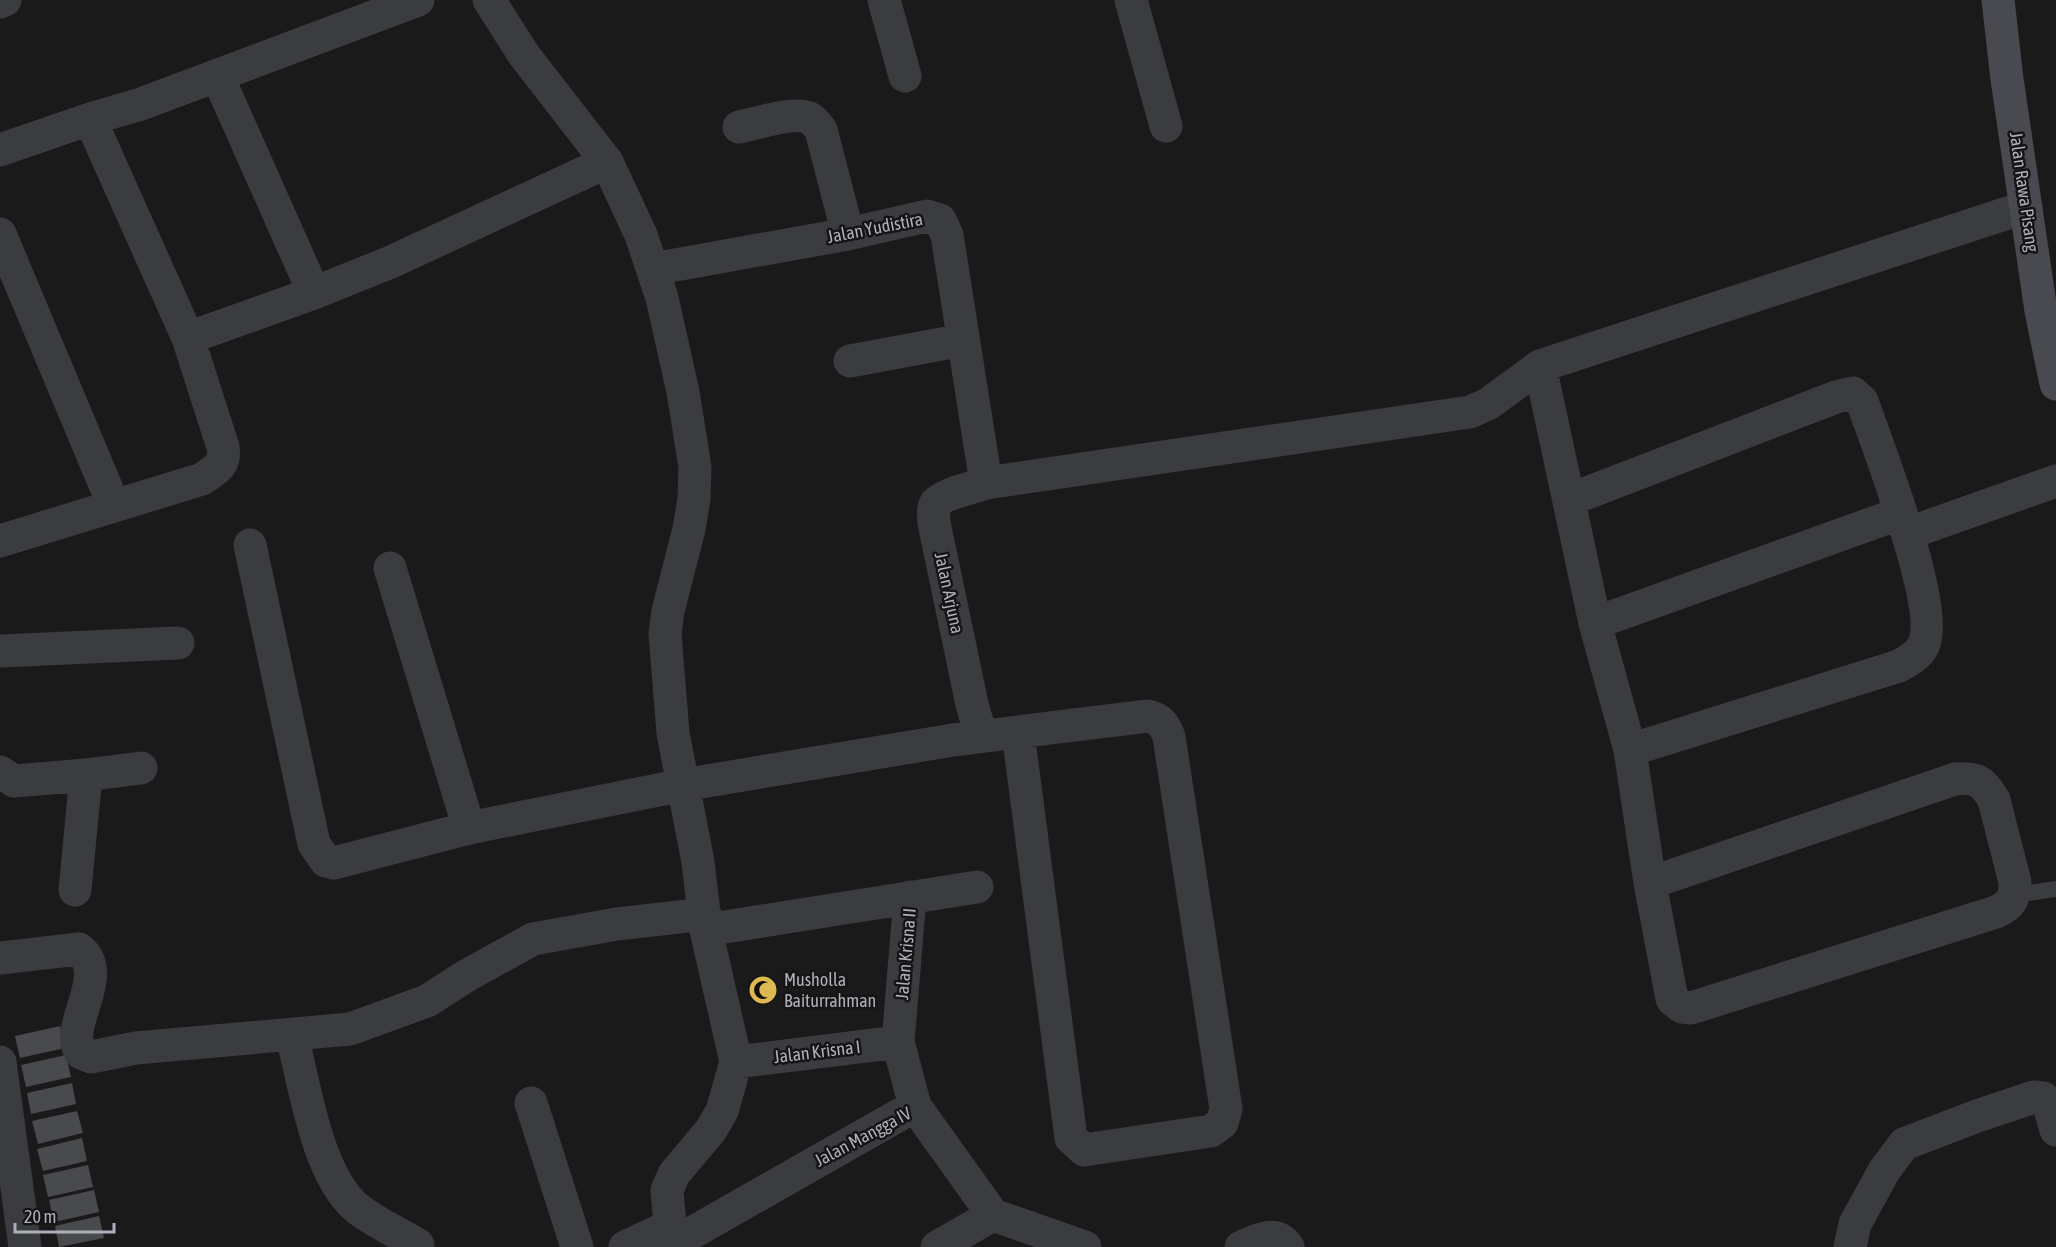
<svg xmlns="http://www.w3.org/2000/svg" width="2056" height="1247" font-family="'Asap Condensed',sans-serif">
	<style>
		.building { fill: #494a4d }
		.lines { fill: none; stroke-linecap: round; stroke-linejoin: round }
		.lane { stroke: #3b3c40; stroke-width: 16 }
		.street { stroke: #3b3c40; stroke-width: 33 }
		.secondary { stroke: #494a50; stroke-width: 33 }
		.labels { text-anchor: middle; stroke-width: 5; stroke-linejoin: round; paint-order: stroke }
		.street-label { font-size: 18px; fill: #aeb0b9; stroke: #151516 }
		.poi-label { font-size: 18px; fill: #aeb0b9; stroke: #151516; text-anchor: start }
	</style>
	<rect width="100%" height="100%" fill="#1a1a1b"/>
	<path class="building" d="M60,1026L65,1048L20,1058L15,1036Z
		M66,1055L71,1077L26,1087L21,1065Z
		M72,1083L76,1104L31,1114L27,1093Z
		M77,1111L83,1133L38,1144L32,1121Z
		M82,1138L87,1161L43,1171L37,1149Z
		M88,1165L93,1187L48,1197L43,1175Z
		M94,1190L99,1212L54,1222L49,1200Z
		M99,1216L104,1238L59,1247L55,1226Z"/>
	<g class="lines">
		<path class="lane" d="M2015,895L2056,889"/>
		<path class="street" d="M489,0L524,55L607,162L641,235L662,298L683,392L695,467L694,499L689,529L668,611L665,634L673,733L698,862L706,930L736,1062L722,1111L711,1130L674,1174L667,1190L670,1226L675,1247
			M884,0L905,76
			M1131,0L1166,126
			M0,2L5,0
			M217,75L314,293
			M739,127C755,124 797,110 811,119C815,122 818,126 821,130L848,234
			M0,150L90,119L141,104L418,0
			M0,234L114,506
			M653,269L848,234L927,216L940,220L947,235L986,483
			M188,338L314,293L391,262L607,162
			M850,361L963,340
			M1540,366L1595,623L1630,750L1650,883L1672,999L1682,1007L1691,1008L1996,912C2011,905 2015,899 2015,882L1994,800C1983,781 1977,777 1955,779L1650,883
			M1569,500L1836,397L1853,393L1862,401C1877,444 1942,610 1923,646C1918,656 1908,661 1899,666L1630,750
			M1909,533L2056,481
			M0,541L202,479C216,469 226,466 223,447L188,338L90,119
			M250,545L314,844L326,861L334,863L469,828L683,785L953,740L1148,716C1160,719 1165,725 1169,737L1226,1109L1222,1123L1211,1131L1084,1150L1071,1138L1018,733
			M390,568L469,828
			M1595,623L1901,513
			M0,651L178,643
			M981,736L972,704L934,523C934,517 932,509 936,503C943,494 975,487 986,483L1470,412L1488,404L1540,366L2026,207
			M0,772L14,781L86,775L75,890
			M86,775L141,768
			M910,897L898,1042L915,1106L993,1215L1085,1247
			M706,930L977,887
			M0,958L79,949C112,975 62,1027 81,1053L91,1057L136,1048L350,1029L427,1001L466,976L533,939L617,924L705,914
			M292,1036C305,1086 317,1176 358,1209C376,1223 399,1233 418,1245
			M0,1062L25,1247
			M736,1062L898,1042
			M531,1103L577,1247
			M674,1243L915,1106
			M625,1247L670,1226
			M937,1247L993,1215
			M1241,1247C1257,1240 1276,1229 1288,1247
			M1850,1247L1855,1224L1884,1171L1904,1144L1977,1116L2034,1097L2043,1098L2049,1106L2056,1130"/>
		<path class="secondary" d="M1998,0L2007,79L2041,311L2056,384"/>
	</g>
	<defs>
		<g id="mosque-disc" transform="scale(1.5)"><circle r="9.5" fill="#dcb951" stroke="#151516"/><path d="M3.5-4.9A6 6 0 1 0 3.5 4.9A5 5 0 1 1 3.5-4.9Z" fill="#111"/></g>
	</defs>
	<g fill-rule="evenodd">
		<use href="#mosque-disc" x="763" y="990"/>
	</g>
	<g class="labels">
		<g class="street-label">
			<text transform="translate(2024 192) rotate(82)" y="6">Jalan Rawa Pisang</text>
			<text transform="translate(875 228) rotate(-11)" y="6">Jalan Yudistira</text>
			<text transform="translate(949 593) rotate(78)" y="6">Jalan Arjuna</text>
			<text transform="translate(906 954) rotate(-85)" y="6">Jalan Krisna II</text>
			<text transform="translate(817 1052) rotate(-7)" y="6">Jalan Krisna I</text>
			<text transform="translate(863 1137) rotate(-28)" y="6">Jalan Mangga IV</text>
		</g>
		<g class="poi-label">
			<text x="784" y="986">Musholla<tspan x="784" dy="21">Baiturrahman</tspan></text>
		</g>
	</g>
	<path d="M15 1223v9h99v-9" fill="none" stroke="#aeb0b9" stroke-width="3"/>
	<text x="24" y="1223" font-size="18" fill="#aeb0b9" stroke="#151516" stroke-width="4.5" paint-order="stroke">20 m</text>
</svg>
